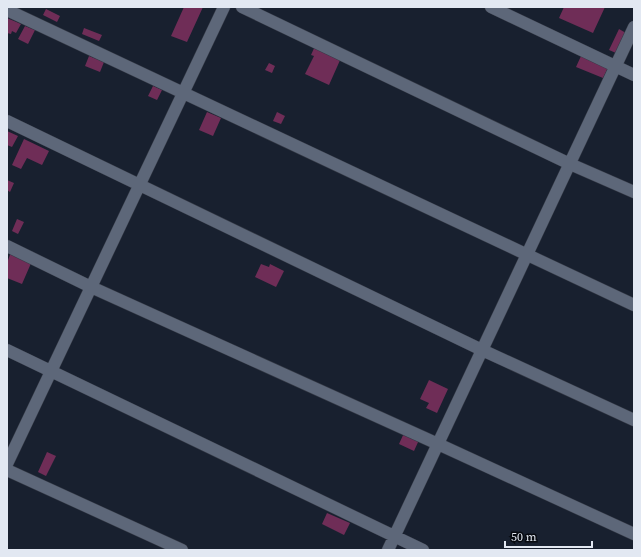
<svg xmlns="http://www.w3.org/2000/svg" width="641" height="557" font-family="'Source Serif 4',serif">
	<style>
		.building { fill: #6f2d57 }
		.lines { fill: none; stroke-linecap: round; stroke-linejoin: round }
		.street-casing { stroke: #353a46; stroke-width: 13 }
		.street { stroke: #5d6779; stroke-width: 12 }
	</style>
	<rect width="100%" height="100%" fill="#18202f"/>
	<path class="building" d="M184,7H203L187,42L171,36Z
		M564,7H605L593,33L559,18Z
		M46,9L60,16L57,22L43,15Z
		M7,18L21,24L16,33L12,31L11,34L7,33Z
		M25,26L35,30L28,44L18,39Z
		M84,28L102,35L99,41L82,34Z
		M619,29L626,33L616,53L609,50Z
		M315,46L341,58L329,85L305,74L314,56L311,55Z
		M89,56L104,62L100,72L85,66Z
		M581,56L608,68L603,78L576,67Z
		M269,63L275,66L272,73L265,70Z
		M153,86L162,90L157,100L148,96Z
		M207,112L221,118L213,136L199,130Z
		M277,112L285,116L281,124L273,121Z
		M7,131L18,136L12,147L7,145Z
		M24,139L49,151L42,165L27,158L21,169L12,165Z
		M7,180L14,183L10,192L7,190Z
		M17,219L24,222L18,234L12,231Z
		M11,252L32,261L22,284L7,278V263Z
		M261,264L269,267L270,264L284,271L276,287L255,277Z
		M429,380L448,389L437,413L426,408L429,403L420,399Z
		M404,433L419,440L414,451L399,444Z
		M47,452L56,456L46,476L38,472Z
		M327,513L350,523L344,535L322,524Z"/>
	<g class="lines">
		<g class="street-casing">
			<path id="street" d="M242,7L570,164L634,192
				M491,7L634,75
				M7,10L634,305
				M7,121L482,350L634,420
				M7,246L91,287L438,444L634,534
				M7,350L423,550
				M7,464L224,7
				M7,470L182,550
				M388,550L634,27"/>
		</g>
		<use href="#street" class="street"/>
	</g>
	<rect width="641" height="557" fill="none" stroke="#e2e8f2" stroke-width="16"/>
	<path d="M505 541v6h87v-6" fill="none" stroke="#e2e8f2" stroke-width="2"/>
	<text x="511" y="541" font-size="12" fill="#e2e8f2" stroke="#070a10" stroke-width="3" paint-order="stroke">50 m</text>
</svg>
